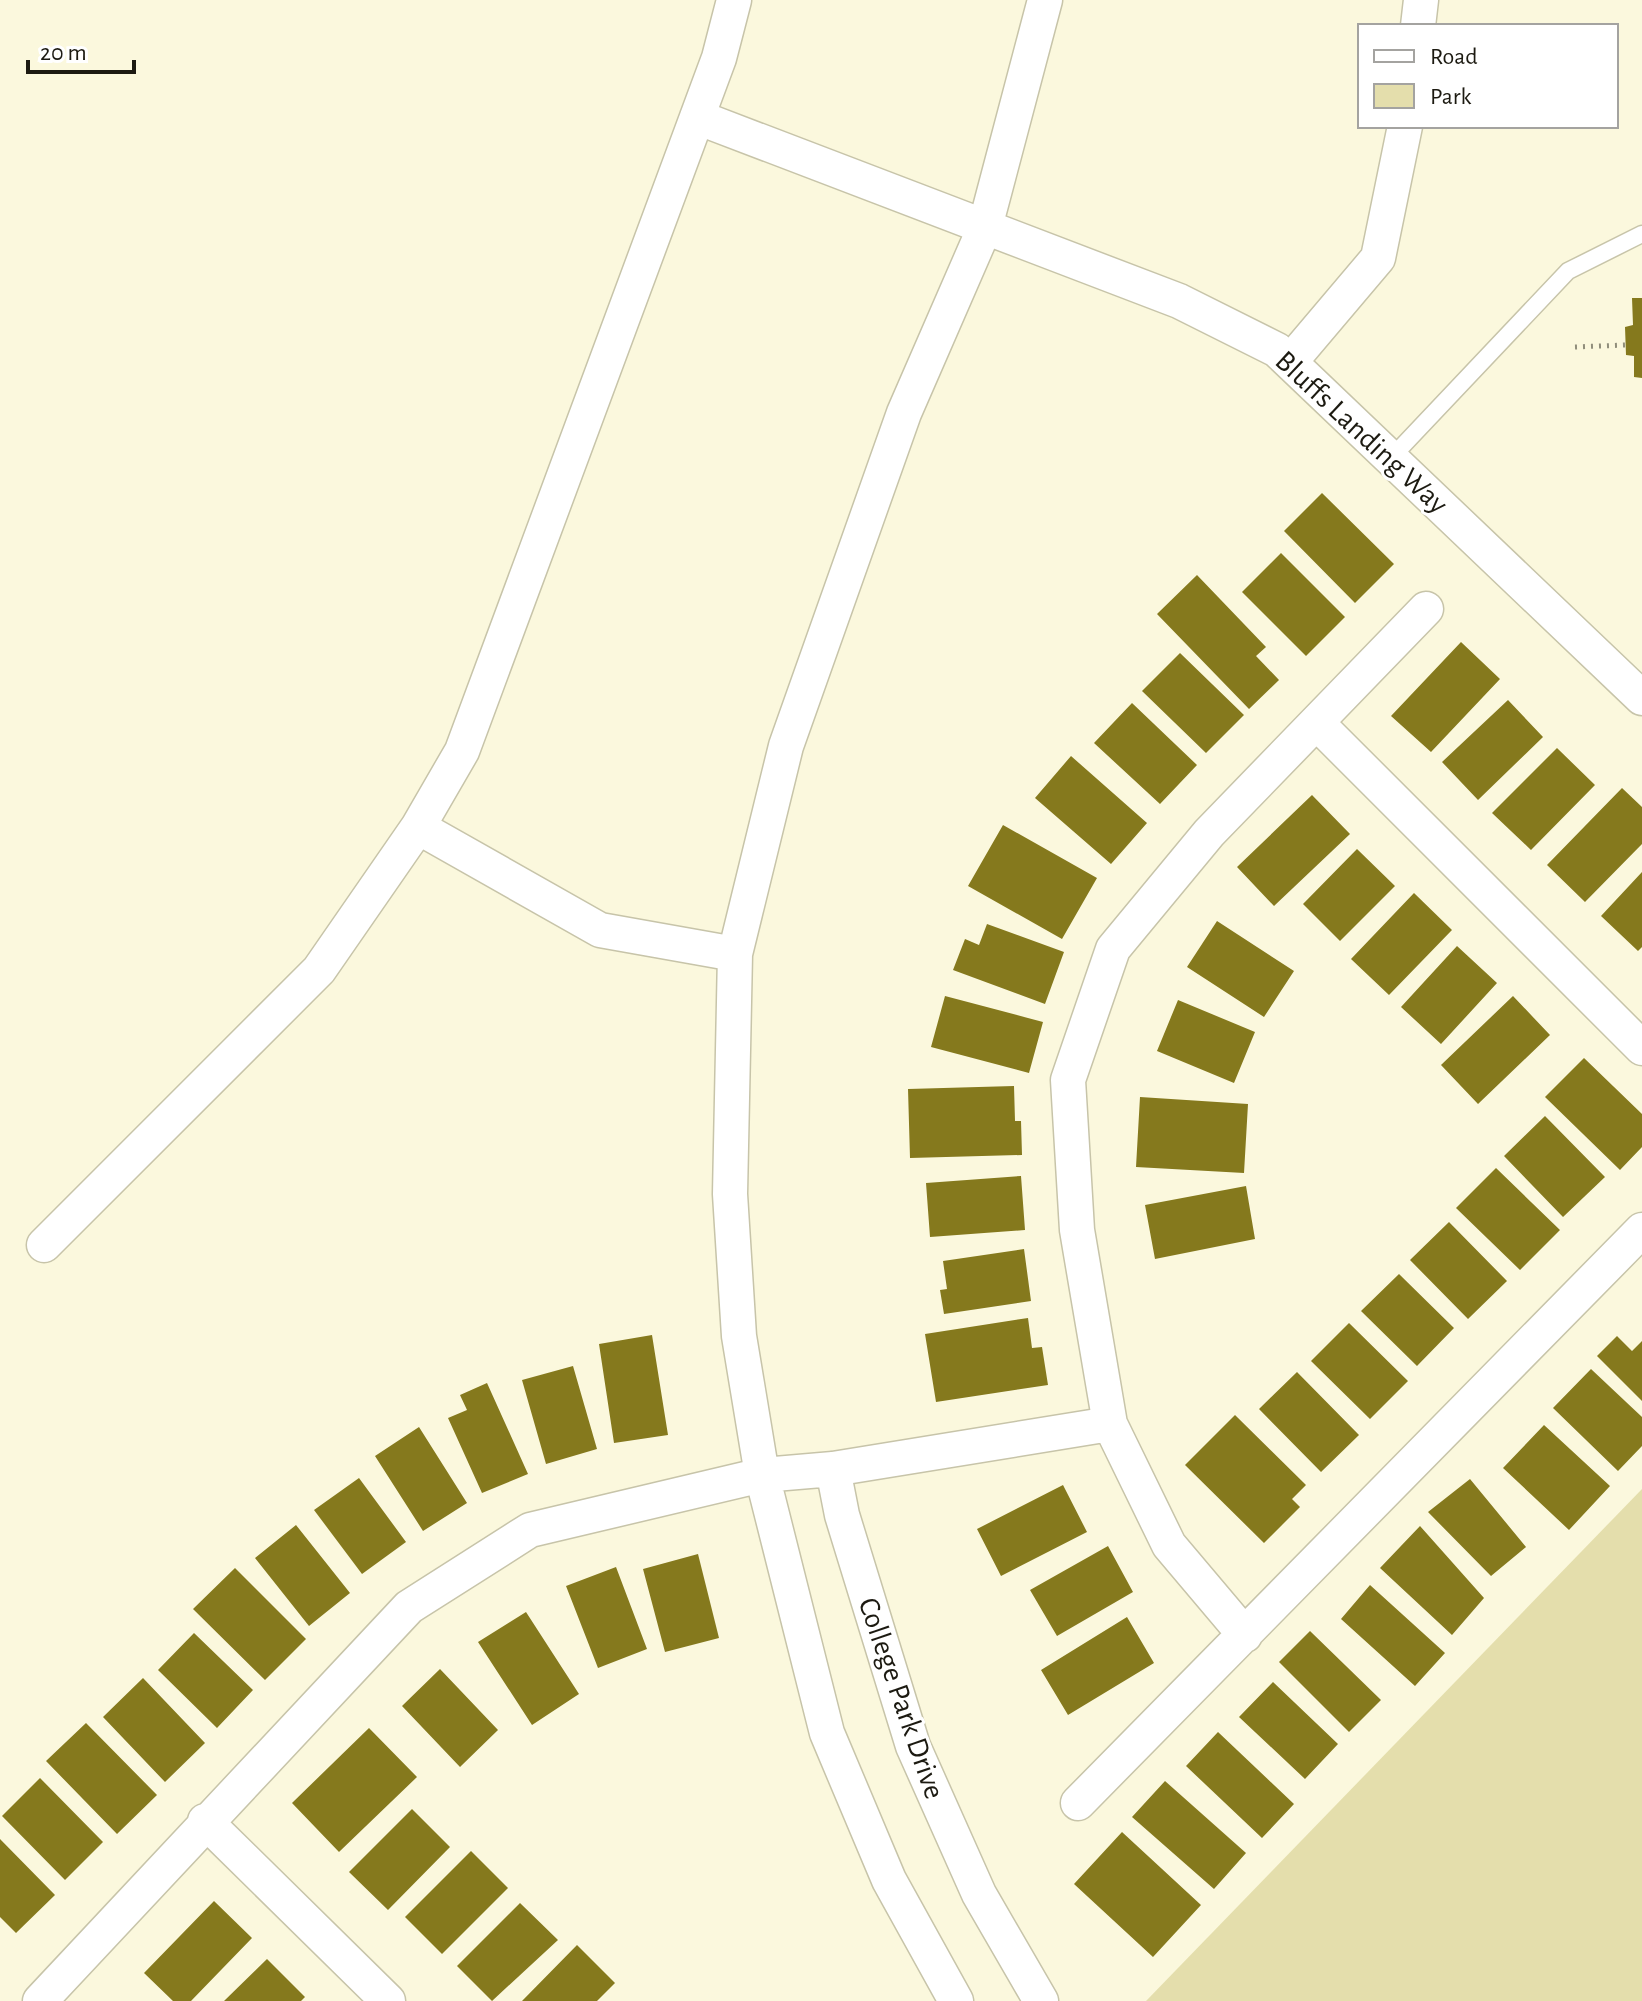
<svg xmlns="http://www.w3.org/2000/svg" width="1642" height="2001" font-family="'Alegreya Sans',sans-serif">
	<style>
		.green { fill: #e4deac }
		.building { fill: #85791d }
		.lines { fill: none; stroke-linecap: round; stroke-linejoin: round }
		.service-casing { stroke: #c7c4a9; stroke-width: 19 }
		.minor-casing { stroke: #c7c4a9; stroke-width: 37 }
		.path { stroke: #908e7b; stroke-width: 5; stroke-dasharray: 2 6; stroke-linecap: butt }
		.service { stroke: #fff; stroke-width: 16 }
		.minor { stroke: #fff; stroke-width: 34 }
		.labels { text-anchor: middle; stroke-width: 6; stroke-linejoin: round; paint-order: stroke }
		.street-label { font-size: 30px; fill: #1c1a11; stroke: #fff }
	</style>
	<rect width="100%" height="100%" fill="#fbf8dd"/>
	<path class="green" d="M1642,1489V2001H1146Z"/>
	<path class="building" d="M1632,298H1642V378L1634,377V356L1626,355L1625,327L1633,325Z
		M1322,493L1394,564L1355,603L1284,531Z
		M1281,553L1345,617L1306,656L1242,592Z
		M1197,575L1266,647L1256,656L1279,680L1249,709L1157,614Z
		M1461,642L1500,679L1431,752L1391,716Z
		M1180,653L1244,715L1206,753L1142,691Z
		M1508,700L1543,737L1478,800L1442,762Z
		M1132,703L1197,765L1160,804L1094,743Z
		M1557,748L1595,785L1531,850L1492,813Z
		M1071,756L1147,823L1111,864L1035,798Z
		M1622,788L1642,807V844L1585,902L1547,865Z
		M1312,795L1350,834L1274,906L1237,867Z
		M1003,825L1097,878L1062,939L968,886Z
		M1357,849L1395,886L1340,941L1303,904Z
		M1642,872V947L1638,951L1601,916Z
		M1414,893L1452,930L1389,995L1351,959Z
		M1217,921L1294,971L1264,1017L1187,967Z
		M987,924L1064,952L1045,1004L953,970L965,939L979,945Z
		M1457,946L1497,983L1441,1044L1401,1007Z
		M945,996L1043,1022L1029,1073L931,1047Z
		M1513,996L1550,1035L1478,1104L1441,1065Z
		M1178,1000L1255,1032L1234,1083L1157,1051Z
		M1584,1058L1642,1114V1147L1620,1170L1545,1097Z
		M1014,1086L1015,1121H1021L1022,1155L910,1158L908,1089Z
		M1140,1097L1248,1104L1244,1173L1136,1167Z
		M1545,1116L1605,1177L1563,1217L1504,1156Z
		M1496,1168L1560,1230L1520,1270L1456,1208Z
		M1021,1176L1025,1230L930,1237L926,1183Z
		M1246,1186L1255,1239L1155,1259L1145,1205Z
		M1449,1222L1507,1281L1468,1319L1410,1260Z
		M1024,1249L1031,1301L944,1314L940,1290L947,1289L943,1261Z
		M1399,1274L1454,1328L1417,1366L1361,1311Z
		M1028,1318L1032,1348L1042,1347L1048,1385L936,1402L925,1334Z
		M1349,1323L1408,1381L1370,1419L1311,1361Z
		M652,1335L668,1435L614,1443L599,1344Z
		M1617,1336L1632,1351L1642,1341V1401L1597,1356Z
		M573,1366L597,1449L546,1464L522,1380Z
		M1591,1369L1642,1417V1446L1618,1471L1553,1408Z
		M1297,1372L1359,1435L1321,1472L1259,1409Z
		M487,1383L528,1474L482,1493L448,1418L467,1410L460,1395Z
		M1235,1415L1306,1485L1292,1499L1300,1507L1264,1543L1185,1465Z
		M1544,1425L1610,1486L1569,1530L1503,1468Z
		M419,1427L467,1503L423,1531L375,1456Z
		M359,1478L406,1542L362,1574L314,1510Z
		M1470,1479L1526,1547L1491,1576L1428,1512Z
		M1063,1485L1087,1532L1001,1576L977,1529Z
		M296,1525L350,1593L309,1626L255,1558Z
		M1420,1526L1484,1598L1452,1635L1380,1568Z
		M1108,1546L1133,1592L1057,1636L1030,1590Z
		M698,1554L719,1638L665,1652L643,1569Z
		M616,1567L647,1649L598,1668L566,1586Z
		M235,1568L306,1639L265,1680L193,1609Z
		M1370,1585L1445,1653L1415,1686L1341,1619Z
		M526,1612L579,1694L532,1725L478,1642Z
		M1127,1617L1154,1663L1068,1715L1041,1670Z
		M1310,1631L1381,1700L1349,1732L1279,1662Z
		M194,1633L253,1690L217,1728L158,1670Z
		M440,1669L498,1730L460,1767L402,1706Z
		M143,1678L205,1743L165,1782L103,1717Z
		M1273,1682L1338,1744L1305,1779L1239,1717Z
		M86,1723L157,1795L117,1834L46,1761Z
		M369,1728L417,1777L339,1852L292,1803Z
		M1218,1732L1294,1804L1262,1838L1186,1766Z
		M40,1778L103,1842L65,1880L2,1816Z
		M1165,1781L1246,1853L1214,1889L1132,1817Z
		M412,1809L450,1847L388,1910L349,1872Z
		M1122,1832L1201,1905L1153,1957L1074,1884Z
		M0,1839L55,1895L16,1933L0,1917Z
		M471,1851L508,1888L442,1954L405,1917Z
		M214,1901L252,1938L191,2001H173L144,1973Z
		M520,1903L558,1940L492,2001L457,1966Z
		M577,1945L615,1983L597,2001H522Z
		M267,1959L305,1997L301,2001H224Z"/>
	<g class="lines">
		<g class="service-casing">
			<path id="service" d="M1392,457L1568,271L1642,234"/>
		</g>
		<g class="minor-casing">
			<path id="minor" d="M1418,26L1421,0
				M697,117L1179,301L1277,350L1642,698
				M1290,362L1378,258L1405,126
				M1317,723L1642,1048
				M418,827L600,930L735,954
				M44,1245L319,970L418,827L462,751L719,58L734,0
				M833,1469L842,1515L913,1746L979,1894L1041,2001
				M1245,1635L1169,1545L1110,1424L1077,1230L1068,1080L1113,949L1209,833L1426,609
				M1078,1803L1642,1230
				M205,1821L388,2001
				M40,2001L409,1607L530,1530L762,1475L833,1469L1110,1424
				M956,2001L889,1880L827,1733L762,1475L739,1336L730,1194L735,954L786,746L904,413L985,227L1045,0"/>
		</g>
		<path class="path" d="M1575,347L1626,345"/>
		<use href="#service" class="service"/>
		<use href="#minor" class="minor"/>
	</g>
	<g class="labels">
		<g class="street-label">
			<text transform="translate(1362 432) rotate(43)" y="10">Bluffs Landing Way</text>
			<text transform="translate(902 1698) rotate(71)" y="10">College Park Drive</text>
		</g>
	</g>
	<rect x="1358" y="24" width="260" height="104" fill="#ffffff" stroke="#a4a3a0" stroke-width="2"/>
	<rect x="1374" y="50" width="40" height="12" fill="#ffffff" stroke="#a4a3a0" stroke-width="2"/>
	<text x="1430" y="64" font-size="24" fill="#1c1a11">Road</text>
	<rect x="1374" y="84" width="40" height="24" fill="#e4deac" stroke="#a4a3a0" stroke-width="2"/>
	<text x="1430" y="104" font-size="24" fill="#1c1a11">Park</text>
	<path d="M28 60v12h106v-12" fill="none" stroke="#1c1a11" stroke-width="4"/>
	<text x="40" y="60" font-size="24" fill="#1c1a11" stroke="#ffffff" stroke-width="6" paint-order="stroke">20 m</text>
</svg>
